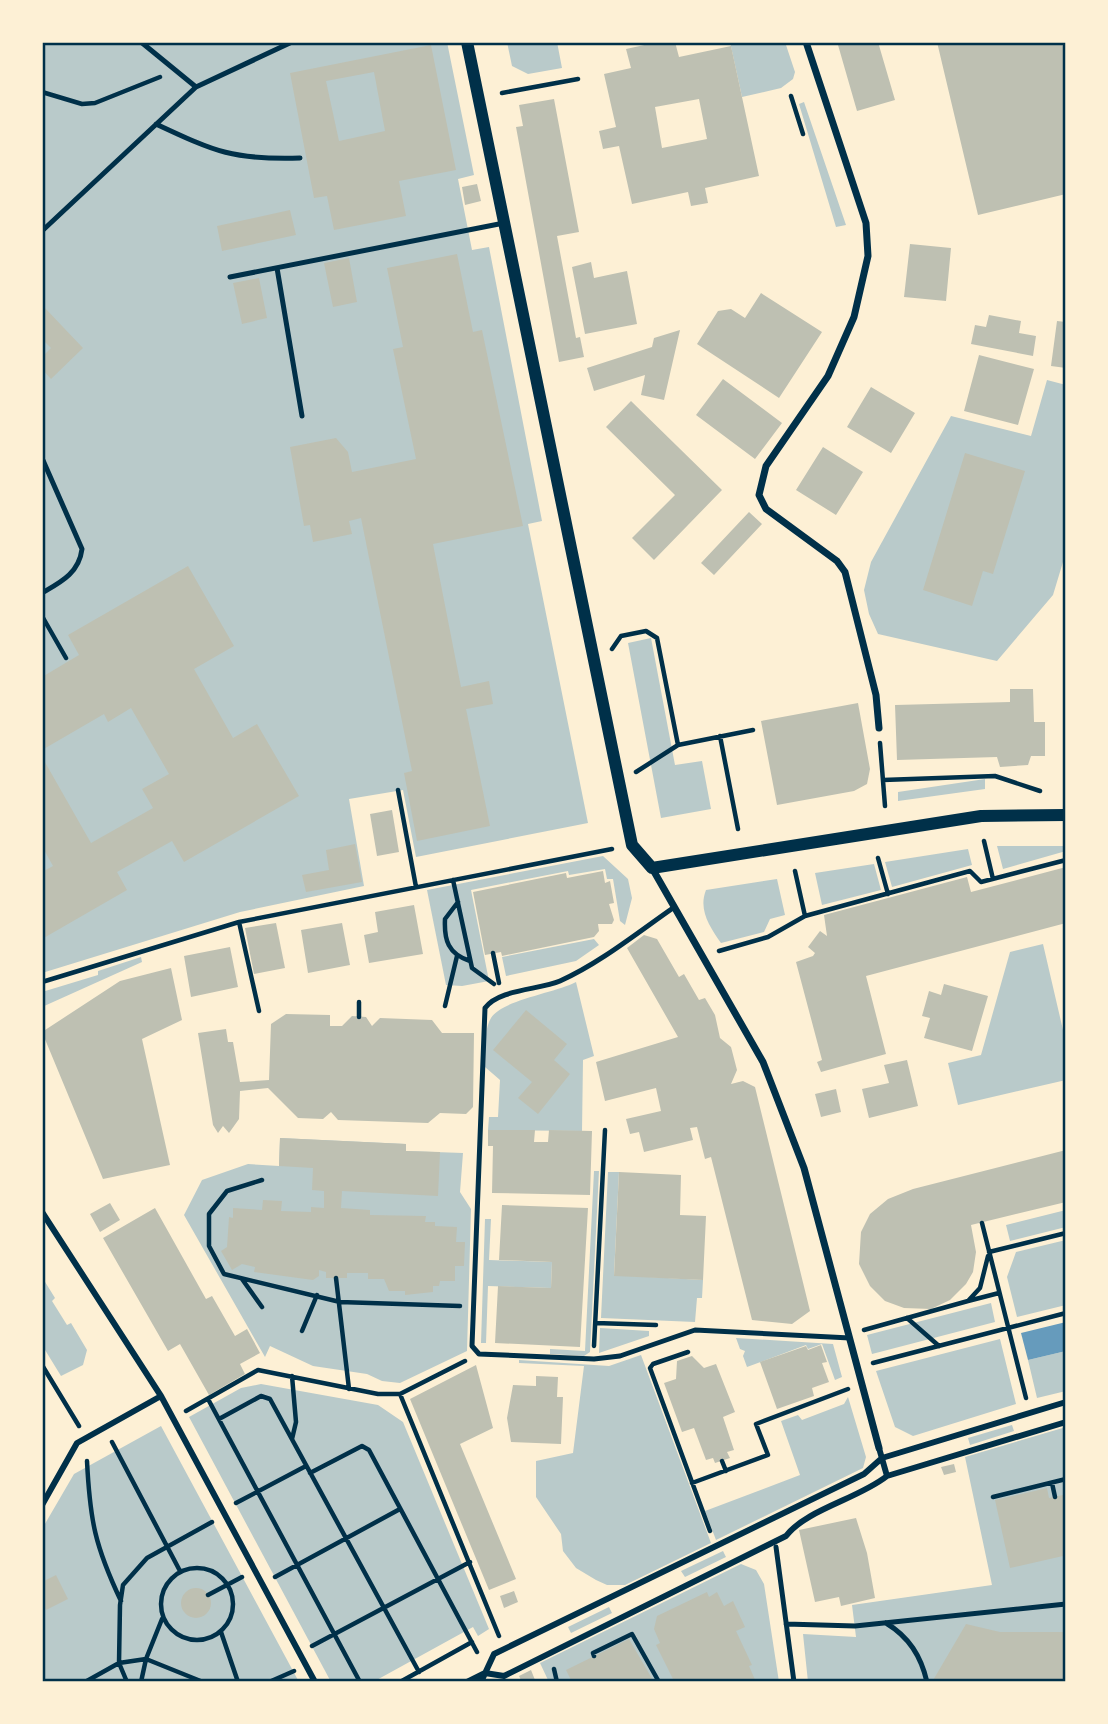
<svg xmlns="http://www.w3.org/2000/svg" width="1108" height="1724" font-family="'Times New Roman',serif">
	<style>
		.green { fill: #b9caca }
		.water { fill: #669bbc }
		.building { fill: #bec0b2; fill-rule: evenodd }
		.lines { fill: none; stroke-linecap: round; stroke-linejoin: round }
		.path { stroke: #003049; stroke-width: 4.5 }
		.service { stroke: #003049; stroke-width: 5 }
		.pedestrian { stroke: #003049; stroke-width: 6 }
		.minor { stroke: #003049; stroke-width: 7 }
		.tertiary { stroke: #003049; stroke-width: 12 }
		.neatline { fill: none; stroke: #003049; stroke-width: 2.5 }
	</style>
	<rect width="100%" height="100%" fill="#fdf0d5"/>
	<path class="green" d="M42,42H447L474,175L458,179L472,250L489,247L542,521L528,524L588,823L416,857L403,790L349,799L364,886L240,912L42,973Z
		M507,42H557L562,68L528,74L512,66Z
		M730,42H785L795,72L793,79L781,88L742,97Z
		M804,102L846,225L836,227L799,104Z
		M1047,380L1066,385V552L1053,595L997,661L878,634L869,614L864,590L871,562L951,416L1031,436Z
		M651,638L675,765L702,761L711,809L661,818L628,643Z
		M985,779V789L898,801V792Z
		M997,846H1066V851L1003,869Z
		M968,849L972,865L892,887L885,862Z
		M603,856L628,879L632,898L625,925L620,921L613,879H607L605,869L569,875L568,871L471,890L489,981L462,986L446,985L427,890Z
		M874,864L881,890L822,905L815,873Z
		M777,879L785,915L770,919L764,932L721,943C710,927 698,910 706,890Z
		M594,939L599,945L576,961L506,976L502,957Z
		M1043,944L1066,1043V1080L958,1105L948,1063L981,1055L1010,952Z
		M141,957L142,962L42,1007V992L98,975V971Z
		M576,982L594,1056L583,1060L582,1131L488,1130L489,1117H498L500,1080L485,1067C486,1052 483,1032 491,1018C502,1000 555,993 576,982Z
		M280,1138L406,1144V1151L463,1153L460,1192L471,1209L467,1351L400,1383L382,1381L367,1374L313,1366L270,1346L265,1357L184,1215L202,1180L248,1164L279,1166Z
		M594,1171H599L590,1352L584,1356L550,1354V1349L585,1351Z
		M608,1172H619L614,1275L703,1280L702,1298H697L695,1322L601,1318Z
		M1066,1210V1227L1010,1241L1006,1225Z
		M485,1219H491L489,1260L552,1262L551,1288L488,1286L486,1343H481Z
		M1066,1240V1305L1017,1317L1007,1277L1016,1252Z
		M42,1277L55,1298L52,1301L67,1325L71,1323L87,1350L83,1365L61,1376L42,1345Z
		M991,1303L995,1322L872,1354L867,1335Z
		M600,1328L649,1331V1336L599,1353Z
		M736,1338L833,1344L842,1377L835,1380L822,1344L808,1349L806,1345L747,1367L743,1356L745,1351L740,1349Z
		M1000,1339L1016,1404L913,1436L895,1427L876,1371Z
		M1066,1351V1391L1037,1398L1028,1360Z
		M641,1355L711,1543L625,1585H607L596,1580L576,1568L563,1551L561,1534L536,1497V1461L573,1453L584,1366L519,1363V1360L609,1366Z
		M261,1384L378,1405L403,1422L489,1629L478,1636L473,1627L373,1682H331L189,1417L241,1388Z
		M848,1397L866,1457L863,1468L716,1540L705,1511L800,1475L781,1421L798,1415L802,1420L844,1404Z
		M1012,1425L1014,1431L970,1445L968,1438Z
		M161,1426L299,1682H42V1529L74,1474Z
		M1066,1427V1682H808L803,1634L856,1637L852,1605L992,1585L965,1457Z
		M723,1551L726,1557L685,1577L681,1571Z
		M741,1564L756,1570L764,1584L779,1682H546L548,1680L540,1663Z
		M609,1607L612,1613L571,1633L568,1627Z"/>
	<path class="water" d="M1066,1322V1351L1028,1360L1021,1333Z"/>
	<path class="building" d="M658,42H675L679,57L731,46L759,176L705,188L708,203L691,206L688,192L632,204L619,146L603,149L599,131L616,127L604,74L631,68L626,49ZM699,99L707,139L662,148L655,107Z
		M850,42H878L895,100L857,111L838,45Z
		M937,42H1062L1066,61V194L978,215Z
		M431,45L456,170L399,181L406,216L334,230L327,196L314,198L290,73ZM374,72L385,131L339,141L326,81Z
		M554,99L579,232L557,236L576,338L580,337L584,357L559,362L516,127L523,126L519,105Z
		M477,184L481,201L465,205L462,187Z
		M290,210L296,235L222,251L217,226Z
		M910,244L951,248L946,301L904,297Z
		M457,254L473,332L482,330L523,526L433,544L461,687L489,681L493,704L466,709L490,826L417,841L404,773L412,771L361,518L349,521L352,534L313,542L310,525L304,526L290,447L336,438L348,452L352,472L416,459L393,349L403,347L387,268Z
		M349,258L357,302L333,307L324,263Z
		M591,262L594,278L627,271L637,324L585,334L572,267Z
		M259,278L267,318L242,324L233,283Z
		M761,293L822,332L779,398L697,344L718,311L731,309L745,318Z
		M44,307L83,348L51,379L42,369V357L51,348L42,339Z
		M989,315L1021,321L1019,333L1036,336L1033,356L971,344L975,325L986,327Z
		M1057,321L1066,322V368L1051,366Z
		M680,330L664,400L641,395L645,375L594,391L587,368L652,347L654,338Z
		M979,355L1034,369L1018,425L964,411Z
		M723,379L782,423L755,459L696,415Z
		M871,387L915,413L891,453L847,427Z
		M631,401L722,490L654,560L632,538L675,495L606,427Z
		M823,447L863,472L836,515L796,490Z
		M965,453L1025,471L993,574L983,571L972,606L923,590Z
		M749,512L762,524L714,575L701,563Z
		M188,566L234,646L194,669L233,738L257,724L299,796L184,862L172,841L117,872L127,890L42,939V872L53,866L42,846V757L91,843L153,808L142,789L169,774L131,708L108,722L104,714L42,750V677L79,655L68,635Z
		M1010,689H1033L1034,722H1045V756H1031L1028,765L1000,767L997,757L897,760L895,705L1010,702Z
		M858,703L870,769L867,784L854,791L777,805L761,721Z
		M392,810L399,852L377,856L370,814Z
		M355,844L362,882L306,892L302,875L329,870L326,850Z
		M1066,867V923L866,976L886,1054L821,1072L817,1062L822,1060L796,962L813,956L815,953L808,947L820,931L827,936L824,915L967,877L971,892Z
		M603,871L605,883L610,881L614,903L609,904L614,920L612,924H598L599,931L594,937L502,956L501,952L485,955L473,892L566,873L567,878Z
		M414,905L423,954L369,963L364,935L378,932L375,912Z
		M276,923L285,968L254,974L245,928Z
		M342,923L350,965L308,973L301,930Z
		M644,935L657,939L679,977L684,974L699,1000L705,998L715,1015L720,1038L731,1047L737,1070L731,1084L743,1081L755,1087L810,1311L792,1324L752,1320L711,1157L705,1159L697,1127L690,1128L693,1140L644,1152L639,1132L630,1134L626,1119L661,1111L656,1088L605,1101L596,1062L678,1037L627,948Z
		M230,947L238,987L191,997L184,956Z
		M171,968L182,1020L142,1039L170,1165L103,1179L42,1032L120,981Z
		M944,984L988,996L972,1051L924,1038L930,1018L922,1016L929,991L941,995Z
		M526,1010L567,1044L554,1060L570,1074L538,1114L518,1098L532,1082L493,1050Z
		M286,1014L330,1015V1026H342L352,1016L366,1017L372,1026L380,1018L432,1020L442,1033H474L473,1107L466,1114L440,1113L428,1123L338,1120L331,1112L323,1119L298,1118L268,1088L240,1091L239,1119L229,1133L223,1126L218,1133L213,1125L198,1033L226,1029L228,1042H233L240,1082L269,1080L271,1024Z
		M907,1060L918,1106L869,1118L862,1089L889,1083L884,1065Z
		M836,1089L841,1112L821,1117L815,1094Z
		M488,1130H535L534,1142H548L549,1130L592,1131L590,1195L492,1193L493,1146H488Z
		M280,1138L406,1144V1151L440,1152L438,1196L342,1191L341,1208L370,1210V1215L426,1216L425,1222H435V1226L457,1227L456,1242H465L464,1266H455V1281H440L439,1286H433V1292L405,1295V1291H389L384,1279H368V1273H347V1278H326V1272L319,1270V1276L313,1280L254,1272L255,1267L242,1264L232,1270L221,1251L227,1247L229,1217L233,1218V1208L262,1210L263,1200L282,1201L281,1211L311,1212V1207L324,1208V1191L312,1190L313,1168L279,1166Z
		M1066,1150V1202L971,1225L976,1252L973,1272L966,1284L950,1300L931,1309L904,1308L885,1301L870,1286L859,1264L861,1232L870,1214L888,1199L913,1189Z
		M619,1172L681,1175L680,1215L706,1216L703,1280L614,1276Z
		M110,1203L120,1220L100,1232L90,1214Z
		M502,1205L588,1208L580,1347L495,1343L498,1286L551,1288L552,1262L499,1260Z
		M155,1208L206,1299L212,1296L235,1336L247,1329L260,1353L240,1364L245,1374L209,1395L180,1344L168,1351L103,1238Z
		M821,1345L827,1362L822,1363L829,1382L812,1388L814,1396L777,1409L760,1362L806,1346L808,1350Z
		M692,1356L704,1368L716,1364L735,1412L723,1417L734,1450L727,1452L730,1458L715,1463L713,1458L706,1460L694,1428L682,1432L664,1383L676,1379L677,1361Z
		M476,1365L493,1428L460,1444L516,1579L489,1590L410,1399Z
		M536,1376L558,1377L557,1397H563L561,1444L511,1442L507,1418L513,1385L536,1386Z
		M954,1464L956,1472L944,1475L941,1467Z
		M1047,1488L1049,1498L1063,1495L1066,1564L1063,1556L1010,1568L995,1500Z
		M856,1518L867,1553L875,1598L841,1606L839,1597L815,1602L799,1530Z
		M56,1575L68,1599L46,1610L42,1602V1582Z
		M181 1603a15 15 0 1 1 30 0a15 15 0 1 1-30 0Z
		M514,1591L518,1602L504,1608L500,1596Z
		M707,1592L709,1597L717,1592L724,1606L733,1601L745,1627L736,1631L752,1665L749,1666L756,1682L674,1681L656,1645L660,1643L654,1629L657,1616Z
		M966,1624L1000,1632H1066V1682H932Z
		M629,1639L654,1682H572L566,1670Z
		M531,1670L535,1680L522,1682L519,1676Z"/>
	<g class="lines">
		<path class="path" d="M42,92L82,104L95,103L160,77
			M502,93L578,79
			M791,96L803,134
			M42,616L66,658
			M612,649L621,636L646,631L657,638L678,745L753,730
			M720,736L738,829
			M880,743L885,806
			M636,772L678,745
			M883,780L995,776L1040,791
			M398,790L416,887
			M984,841L993,879
			M878,858L888,894
			M795,871L805,916
			M453,880L472,968L494,984
			M458,902L445,919C444,940 448,954 470,961
			M239,922L259,1011
			M719,951L768,937L805,916L970,871L981,882L1066,860
			M493,953L499,983
			M42,982L239,922L612,849
			M445,1006L457,956
			M359,1017V1002
			M262,1180L227,1191L209,1214V1246L224,1274L340,1302L460,1306
			M982,1223L1026,1398
			M989,1252L1066,1233
			M336,1278L349,1389
			M242,1279L262,1307
			M968,1301L999,1293
			M907,1318L939,1346
			M596,1323L656,1325
			M864,1330L968,1301L980,1288L988,1256
			M302,1331L317,1295
			M594,1346L605,1130
			M688,1352L653,1364L650,1368L710,1531
			M873,1363L1066,1313
			M42,1365L79,1426
			M292,1376L296,1422L292,1439
			M400,1394L499,1636
			M208,1399L360,1682
			M186,1411L258,1370L378,1394H400L465,1361
			M219,1419L261,1396L270,1399L419,1672
			M112,1442L180,1571
			M87,1461C90,1521 95,1546 121,1601
			M722,1461L726,1471
			M310,1473L362,1446L369,1450L477,1652
			M692,1483L768,1455L756,1424L848,1389
			M1052,1483L1055,1497
			M993,1497L1066,1479
			M236,1503L306,1466
			M161 1604a36 36 0 1 1 72 0a36 36 0 1 1-72 0Z
			M275,1577L400,1509
			M208,1595L242,1577
			M221,1632L238,1682
			M312,1646L470,1562
			M594,1656L593,1653L632,1634L659,1682
			M554,1669L557,1682
			M85,1682L119,1663L146,1659L203,1682
			M127,1682L119,1663L120,1605L123,1585L147,1558L212,1522
			M141,1682L146,1659L162,1619
			M269,1682L294,1671
			M400,1682L472,1642"/>
		<path class="service" d="M141,42L196,87
			M156,124C216,152 233,160 300,158
			M42,231L196,87L292,42
			M277,268L302,416
			M230,277L504,223
			M42,458L82,549C79,573 61,582 42,593
			M673,908C637,933 600,963 560,981C539,990 499,989 485,1008L472,1346L479,1354L594,1359L620,1356L695,1330L850,1338
			M776,1547L794,1682
			M886,1623C909,1637 921,1656 927,1682
			M786,1624L855,1626L1066,1604"/>
		<path class="pedestrian" d="M42,1212L161,1396L315,1682
			M879,1448L887,1476
			M42,1505L77,1443L161,1396
			M485,1673L504,1676L786,1536C807,1509 858,1499 887,1476L1066,1422
			M467,1682L485,1673
			M481,1682L494,1654L864,1474L882,1458L1066,1402"/>
		<path class="minor" d="M806,42L866,223L868,256L854,317L828,376L766,466L759,495L766,509L837,561L845,572L876,695L879,728
			M652,868L763,1062L804,1168L879,1448"/>
		<path class="tertiary" d="M467,42L632,845L652,868L981,816L1066,815"/>
	</g>
	<rect width="1108" height="1724" fill="none" stroke="#fdf0d5" stroke-width="88"/>
	<rect x="44" y="44" width="1020" height="1636" class="neatline"/>
</svg>
